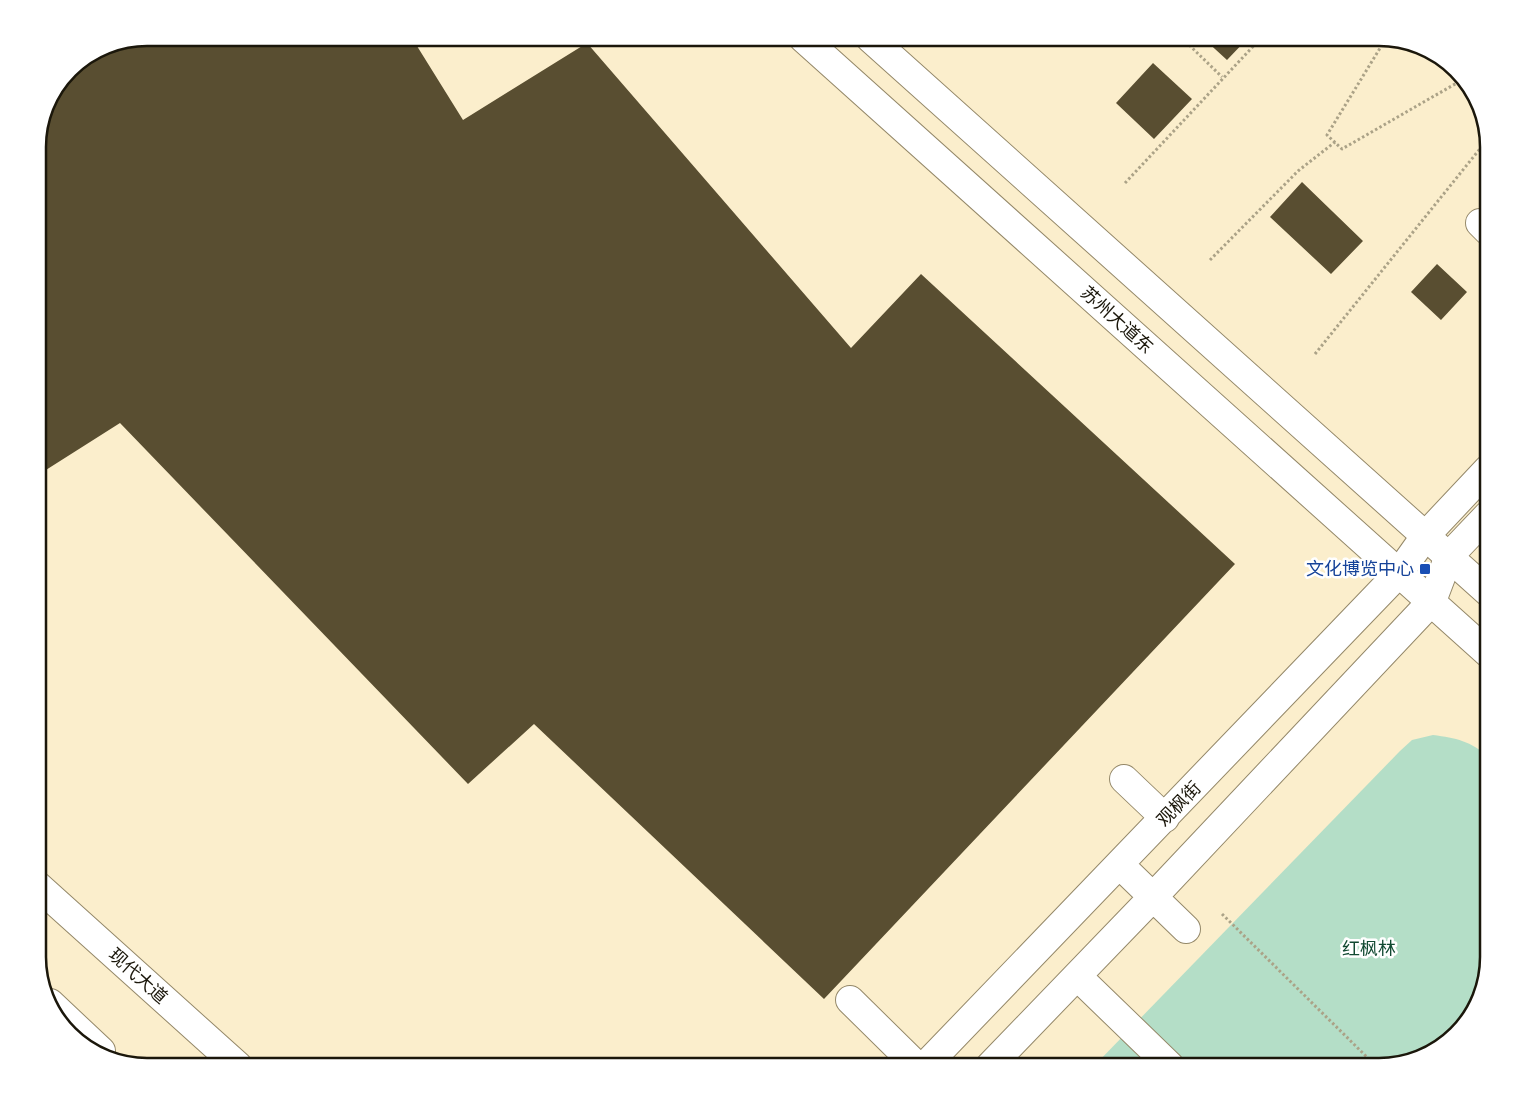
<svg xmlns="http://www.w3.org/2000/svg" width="1526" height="1104" font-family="Ubuntu,'Noto Sans SC',sans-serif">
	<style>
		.green { fill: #b4dec7 }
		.building { fill: #594e31 }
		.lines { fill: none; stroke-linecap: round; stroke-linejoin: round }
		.minor-casing { stroke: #948869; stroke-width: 30 }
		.major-casing { stroke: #948869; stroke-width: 30 }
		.path { stroke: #aba287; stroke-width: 3; stroke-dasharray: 2.5 2.5; stroke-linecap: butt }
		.minor { stroke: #fff; stroke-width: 28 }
		.major { stroke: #fff; stroke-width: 28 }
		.transit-dot { fill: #1a4fb4; stroke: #fff; stroke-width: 2 }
		.labels { text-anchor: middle; stroke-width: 5; stroke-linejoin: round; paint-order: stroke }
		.street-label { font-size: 18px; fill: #1b170b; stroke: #fff }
		.transit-label { font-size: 18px; fill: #164399; stroke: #fff; text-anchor: end }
		.park-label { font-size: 18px; fill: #124a32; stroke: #fff }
		.rim { fill: none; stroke: #1b170b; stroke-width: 2.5 }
	</style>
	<rect width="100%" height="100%" fill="#fbeecc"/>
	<path class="green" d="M1433,735C1456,738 1471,741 1488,757V957L1466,1023L1427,1055L1379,1066H1094L1400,751L1412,740Z"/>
	<path class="building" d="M147,38H412L463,120L587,43L851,348L921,274L1235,564L824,999L534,724L468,784L120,423L38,475V140L49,99L75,65L106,46Z
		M1203,38H1248L1227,60Z
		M1153,63L1192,99L1154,139L1116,103Z
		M1302,182L1363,241L1331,274L1270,217Z
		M1488,196V207L1483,202Z
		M1437,264L1467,292L1441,320L1411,292Z"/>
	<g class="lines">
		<g class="minor-casing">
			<path id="minor" d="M1480,223L1488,231
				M1124,779L1165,818
				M1120,865L1186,929
				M1077,976L1170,1066
				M850,1000L917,1066
				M925,1066L1399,573L1426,535L1488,469
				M990,1066L1153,897L1432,601L1449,556L1488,515"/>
		</g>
		<g class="major-casing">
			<path id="major" d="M803,38L1488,653
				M870,38L1488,592
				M38,886L238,1066
				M50,1003L101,1051"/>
		</g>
		<path class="path" d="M1182,38L1222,77
			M1385,40L1327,135L1342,149L1462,80
			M587,43L598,38
			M1125,183L1261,38
			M1210,260L1298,171L1335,142
			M1315,354L1487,140
			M1222,914L1376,1066"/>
		<use href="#minor" class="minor"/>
		<use href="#major" class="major"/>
	</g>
	<rect class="transit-dot" x="1419" y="563" width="12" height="12" rx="2.5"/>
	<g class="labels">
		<g class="street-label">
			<text transform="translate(1117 320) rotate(42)" y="6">苏州大道东</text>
			<text transform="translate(1179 804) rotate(-46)" y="6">观枫街</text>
			<text transform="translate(138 976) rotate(42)" y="6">现代大道</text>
		</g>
		<g class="transit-label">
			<text x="1414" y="575">文化博览中心</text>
		</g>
		<g class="park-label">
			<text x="1369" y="955">红枫林</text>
		</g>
	</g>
	<path d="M0 0H1526V1104H0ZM147 46H1379A101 101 0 0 1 1480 147V957A101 101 0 0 1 1379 1058H147A101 101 0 0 1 46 957V147A101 101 0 0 1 147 46Z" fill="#fff" fill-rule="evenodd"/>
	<path class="rim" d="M147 46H1379A101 101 0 0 1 1480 147V957A101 101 0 0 1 1379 1058H147A101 101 0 0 1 46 957V147A101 101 0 0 1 147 46Z"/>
</svg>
